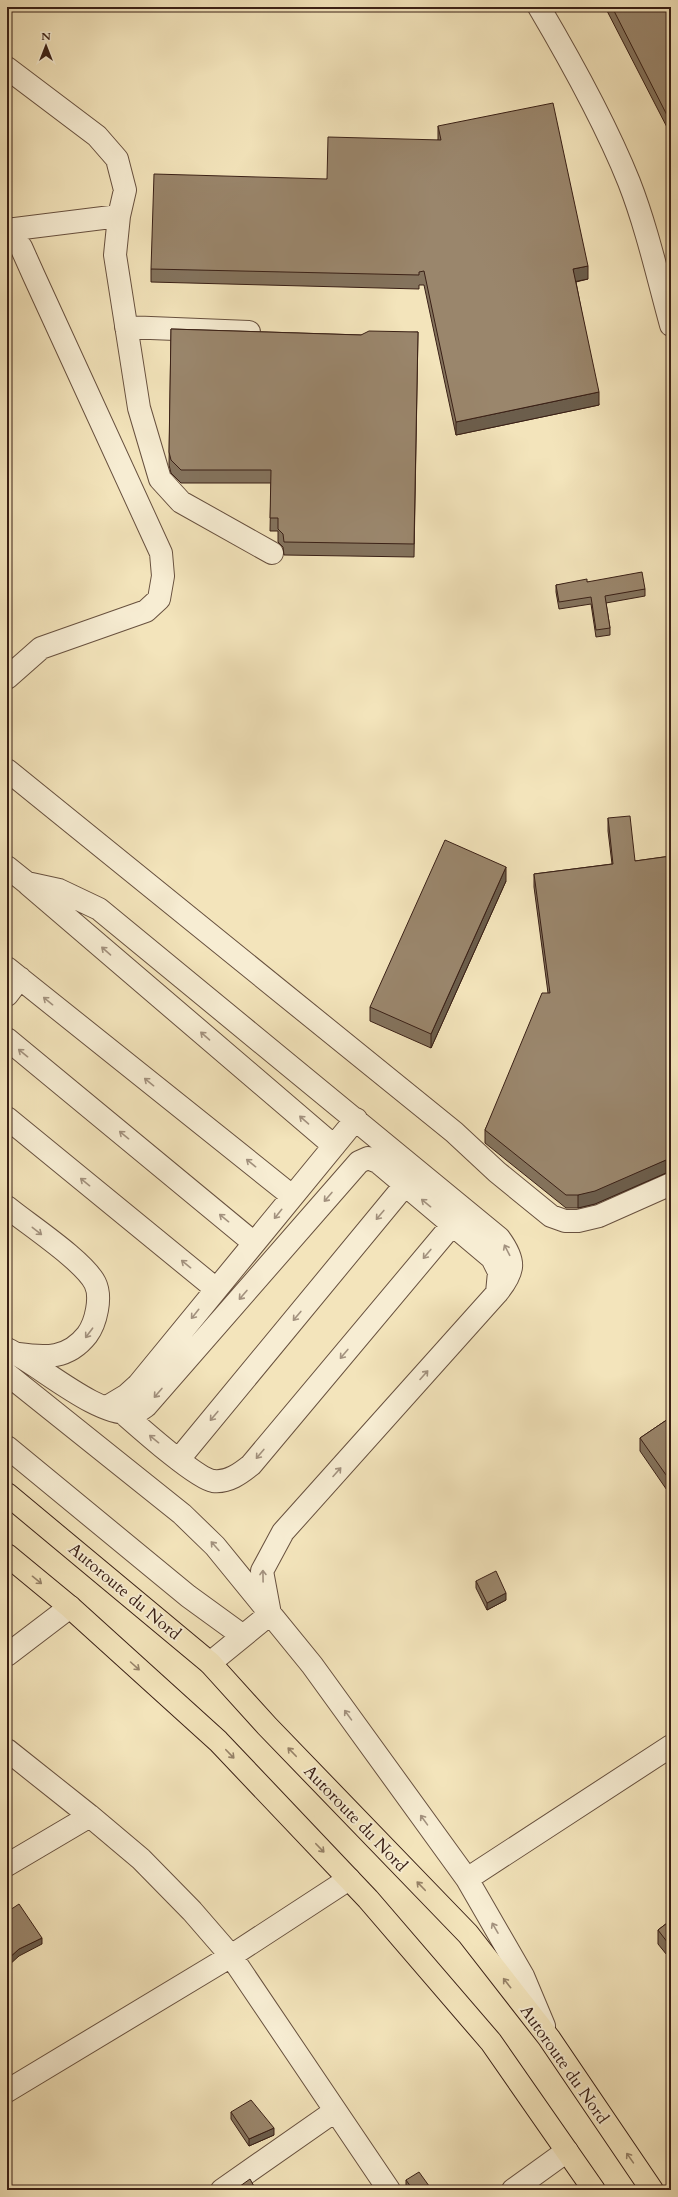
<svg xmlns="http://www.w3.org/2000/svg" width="678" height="2197" font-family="Cardo,serif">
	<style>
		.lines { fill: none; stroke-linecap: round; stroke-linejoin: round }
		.minor-casing { stroke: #68513f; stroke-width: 24 }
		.highway-casing { stroke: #3a2016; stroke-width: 24 }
		.minor { stroke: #f7edd3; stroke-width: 22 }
		.highway { stroke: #f3e4bb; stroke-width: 22 }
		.wall { fill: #84735d; stroke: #3a2016 }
		.shaded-wall { fill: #6c5e4c; stroke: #3a2016 }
		.building { fill: #9a866c; stroke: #3a2016 }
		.oneway { stroke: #a2917e }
		.oneway2 { stroke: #968268 }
		.labels { text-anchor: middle; stroke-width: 3.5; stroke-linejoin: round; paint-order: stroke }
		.street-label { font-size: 17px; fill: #3a2016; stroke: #f7edd3 }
	</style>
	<rect width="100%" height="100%" fill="#f3e4bb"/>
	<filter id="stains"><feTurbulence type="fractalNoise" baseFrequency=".005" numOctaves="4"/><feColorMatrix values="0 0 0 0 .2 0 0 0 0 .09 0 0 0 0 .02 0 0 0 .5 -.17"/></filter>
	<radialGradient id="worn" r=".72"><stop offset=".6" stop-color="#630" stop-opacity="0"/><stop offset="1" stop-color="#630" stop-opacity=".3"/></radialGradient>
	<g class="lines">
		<g class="minor-casing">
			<path id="minor" d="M539,7C572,63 605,122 629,182C647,228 658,278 671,325
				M7,68L97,136L117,159L125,190L119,216L115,255L139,408L160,479L181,502L272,553
				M7,230L119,216
				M7,237L21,247L34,276L161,553L163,576L159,599L146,611L41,648L7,678
				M126,327L249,332
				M7,770L454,1132L497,1172L551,1216L565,1221H578L599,1216L671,1184
				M7,867L27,883L59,890L99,909L499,1238C516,1261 515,1271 497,1293L283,1532L262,1571L270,1614L210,1663
				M29,885L334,1146
				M7,968L292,1196
				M7,995L20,978
				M7,1039L254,1243
				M7,1118L216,1289
				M7,1207C29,1225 84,1261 95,1283C102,1297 96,1323 87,1335C68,1359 46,1358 18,1354
				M7,1349C39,1364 97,1417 133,1413C137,1413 142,1409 146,1406L359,1162L368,1158L378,1162L492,1258L499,1272L497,1293
				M7,1374L182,1514L215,1546L312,1665L467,1879L523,1976L544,2026
				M107,1407L127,1395L138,1385L356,1119
				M123,1413C139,1427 196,1478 213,1481C228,1483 241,1473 251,1465L452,1225
				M7,1447L188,1596L243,1636
				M179,1459L405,1185
				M7,1655L70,1607
				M7,1750L90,1816L141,1859L192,1911L231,1956L389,2190
				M7,1865L90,1816
				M467,1879L671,1746
				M7,2091L231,1956L349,1879
				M222,2190L335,2111
				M513,2190L567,2151"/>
		</g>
		<g class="highway-casing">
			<path id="highway" d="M7,1494L210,1663L267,1726L468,1934L549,2038L652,2190
				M7,1555L70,1607L218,1741L368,1899L491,2042L594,2190"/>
		</g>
		<use href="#minor" class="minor"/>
		<use href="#highway" class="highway"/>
	</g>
	<path class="wall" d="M605,7H671V135Z
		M438,126L588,279L576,282L599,405L456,435L424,285H419V289L151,282V269L327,179L438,140Z
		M171,329L361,335L418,332L414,557L284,555L283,547L278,542V531H270L271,483H181L171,473L169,465Z
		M587,582L645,589V596L606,603L610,628V635L596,637L591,604L559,609L556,592V585Z
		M608,818L635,861L671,856V1172L666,1173L595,1204L578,1208H566L485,1143V1130L548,993L534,887V874L612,864L608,831Z
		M506,881L431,1048L370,1021V1007Z
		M671,1417V1496L640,1451V1438Z
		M476,1581L506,1600L487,1610L476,1588Z
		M671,1920V1960L658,1944V1930Z
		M231,2112L274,2135L249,2146L231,2119Z
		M406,2180L432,2190H408L406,2187Z"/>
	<path class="shaded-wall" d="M588,266V279L573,282V269Z
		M599,392V405L456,435V422Z
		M506,867V881L431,1048V1034Z
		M666,1160V1173L595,1204L578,1208V1195Z
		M506,1593V1600L487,1610V1603Z
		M11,1710V1714L7,1718V1714Z
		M42,1938V1944L19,1956L8,1966V1959L19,1949Z
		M274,2128V2135L249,2146V2139Z"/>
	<path class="building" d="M612,7H671V123Z
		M553,103L588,266L573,269L599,392L456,422L424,271L419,272V275L151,269L154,174L327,179L328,137L441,140L438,126Z
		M171,329L361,335L369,331L418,332L414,544L284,542L283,534L278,529V518H270L271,470H181L171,460L169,452Z
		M642,572L645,589L605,596L610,628L596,630L591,597L559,602L556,585L587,579V582Z
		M630,816L635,861L671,856V1159L666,1160L595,1191L578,1195H566L485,1130L542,993H550L534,874L613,864L608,818Z
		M445,840L506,867L431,1034L370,1007Z
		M671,1417V1482L640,1438Z
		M496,1571L506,1593L487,1603L476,1581Z
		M7,1706L11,1710L7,1714Z
		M19,1904L42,1938L19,1949L8,1959L7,1958V1912Z
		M671,1920V1947L658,1930Z
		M251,2100L274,2128L249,2139L231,2112Z
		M419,2172L432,2190H413L406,2180Z
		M250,2179L256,2190H236V2189Z"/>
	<defs><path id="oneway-shaft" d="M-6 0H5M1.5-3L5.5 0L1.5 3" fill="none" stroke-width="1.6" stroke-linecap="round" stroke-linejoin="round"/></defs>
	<g class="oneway">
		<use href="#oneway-shaft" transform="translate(106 951) rotate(-139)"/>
		<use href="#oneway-shaft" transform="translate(48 1001) rotate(-141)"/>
		<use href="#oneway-shaft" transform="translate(205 1036) rotate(-139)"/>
		<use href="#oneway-shaft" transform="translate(23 1053) rotate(-141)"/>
		<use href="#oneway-shaft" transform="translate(149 1082) rotate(-141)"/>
		<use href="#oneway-shaft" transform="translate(304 1120) rotate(-139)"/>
		<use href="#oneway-shaft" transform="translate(124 1135) rotate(-141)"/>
		<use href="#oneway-shaft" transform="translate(251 1163) rotate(-141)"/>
		<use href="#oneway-shaft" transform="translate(85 1182) rotate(-141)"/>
		<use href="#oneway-shaft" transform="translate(328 1197) rotate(131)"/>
		<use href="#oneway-shaft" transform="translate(426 1203) rotate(-141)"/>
		<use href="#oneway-shaft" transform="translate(278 1214) rotate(129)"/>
		<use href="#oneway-shaft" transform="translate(380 1215) rotate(130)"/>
		<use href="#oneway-shaft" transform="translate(224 1218) rotate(-141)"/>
		<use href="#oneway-shaft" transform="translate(37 1231) rotate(38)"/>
		<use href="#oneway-shaft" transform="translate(507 1250) rotate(-117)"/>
		<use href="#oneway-shaft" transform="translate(427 1254) rotate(130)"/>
		<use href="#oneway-shaft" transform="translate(186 1264) rotate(-141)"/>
		<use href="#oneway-shaft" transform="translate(243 1295) rotate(131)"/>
		<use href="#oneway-shaft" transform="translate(195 1314) rotate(129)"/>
		<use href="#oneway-shaft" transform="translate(297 1316) rotate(130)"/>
		<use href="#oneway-shaft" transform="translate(89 1333) rotate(127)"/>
		<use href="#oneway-shaft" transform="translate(344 1354) rotate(130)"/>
		<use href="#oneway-shaft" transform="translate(424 1375) rotate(-48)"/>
		<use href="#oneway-shaft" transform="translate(158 1393) rotate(131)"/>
		<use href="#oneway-shaft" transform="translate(214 1416) rotate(130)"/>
		<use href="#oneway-shaft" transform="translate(154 1439) rotate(-141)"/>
		<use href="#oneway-shaft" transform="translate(260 1454) rotate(130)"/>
		<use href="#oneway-shaft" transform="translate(337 1472) rotate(-48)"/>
		<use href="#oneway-shaft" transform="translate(215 1546) rotate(-132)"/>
		<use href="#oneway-shaft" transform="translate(263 1576) rotate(-91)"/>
		<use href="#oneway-shaft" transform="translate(348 1715) rotate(-126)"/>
		<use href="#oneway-shaft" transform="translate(424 1820) rotate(-126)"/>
		<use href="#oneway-shaft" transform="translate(495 1928) rotate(-120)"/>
	</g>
	<g class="oneway2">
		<use href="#oneway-shaft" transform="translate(37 1580) rotate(39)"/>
		<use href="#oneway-shaft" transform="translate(135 1666) rotate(42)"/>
		<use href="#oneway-shaft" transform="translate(292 1752) rotate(-134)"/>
		<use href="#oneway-shaft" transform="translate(230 1754) rotate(46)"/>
		<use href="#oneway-shaft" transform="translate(320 1848) rotate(46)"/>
		<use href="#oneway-shaft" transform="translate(421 1886) rotate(-134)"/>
		<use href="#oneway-shaft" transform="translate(507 1983) rotate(-128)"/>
		<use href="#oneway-shaft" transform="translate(630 2158) rotate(-125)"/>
	</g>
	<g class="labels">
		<g class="street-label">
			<text transform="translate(125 1591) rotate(40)" y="6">Autoroute du Nord</text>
			<text transform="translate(356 1818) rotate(46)" y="6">Autoroute du Nord</text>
			<text transform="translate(565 2064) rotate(55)" y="6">Autoroute du Nord</text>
		</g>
	</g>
	<rect width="678" height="2197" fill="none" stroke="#f3e4bb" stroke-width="24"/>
	<rect x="8" y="8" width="662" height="2181" fill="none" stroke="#3a2016" stroke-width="2"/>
	<rect x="12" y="12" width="654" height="2173" fill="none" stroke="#3a2016"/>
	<g transform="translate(46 46)" stroke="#f7edd3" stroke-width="3" paint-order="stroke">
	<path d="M0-3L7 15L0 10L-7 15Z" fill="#3a2016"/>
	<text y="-6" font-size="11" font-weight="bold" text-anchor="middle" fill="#3a2016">N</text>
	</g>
	<rect width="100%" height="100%" filter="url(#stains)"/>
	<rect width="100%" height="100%" fill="url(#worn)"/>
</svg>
